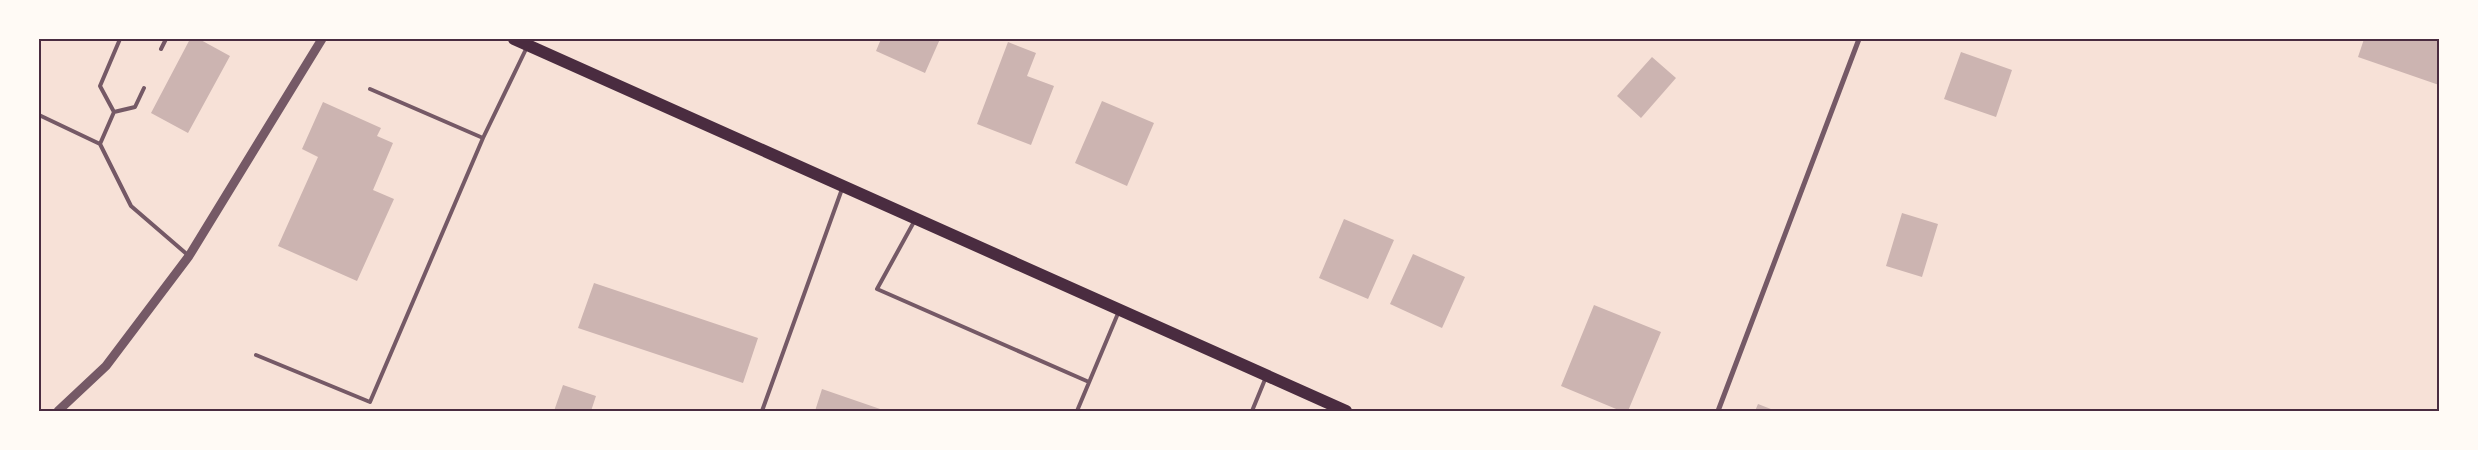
<svg xmlns="http://www.w3.org/2000/svg" width="2478" height="450" font-family="Helvetica,sans-serif">
	<style>
		.building { fill: #ccb4b1 }
		.lines { fill: none; stroke-linecap: round; stroke-linejoin: round }
		.service { stroke: #755966; stroke-width: 4 }
		.minor { stroke: #755966; stroke-width: 5 }
		.tertiary { stroke: #755966; stroke-width: 9 }
		.primary { stroke: #4a2c40; stroke-width: 12 }
		.neatline { fill: none; stroke: #4a2c40; stroke-width: 2 }
	</style>
	<rect width="100%" height="100%" fill="#f7e1d7"/>
	<path class="building" d="M190,39H199L230,56L188,133L151,113Z
		M881,39H940L925,73L876,51Z
		M2364,39H2439V85L2358,57Z
		M1008,42L1036,53L1027,76L1054,86L1031,145L977,124Z
		M1961,52L2012,70L1996,117L1944,99Z
		M1652,57L1676,78L1641,118L1617,96Z
		M1102,101L1154,123L1127,186L1075,163Z
		M323,102L381,128L377,136L393,143L373,190L394,199L357,281L278,246L318,157L302,149Z
		M1902,213L1938,224L1922,277L1886,266Z
		M1344,219L1394,240L1368,299L1319,278Z
		M1413,254L1465,277L1442,328L1390,304Z
		M594,283L758,338L743,383L578,328Z
		M1594,305L1661,332L1628,411H1621L1561,386Z
		M563,385L596,396L591,411H554Z
		M822,389L886,411H815Z
		M1758,404L1776,411H1755Z"/>
	<g class="lines">
		<path class="service" d="M161,49L166,39
			M370,89L483,138
			M114,112L100,86L120,39
			M114,112L135,107L144,88
			M39,115L100,144L131,206L189,256
			M100,144L114,112
			M915,220L877,289L1089,382
			M256,355L370,402L483,138L527,47
			M762,411L842,189
			M1077,411L1119,311
			M1252,411L1266,377"/>
		<path class="minor" d="M1718,411L1859,39"/>
		<path class="tertiary" d="M58,411L106,366L189,256L322,39"/>
		<path class="primary" d="M514,39L1346,411"/>
	</g>
	<rect width="2478" height="450" fill="none" stroke="#fffaf5" stroke-width="80"/>
	<rect x="40" y="40" width="2398" height="370" class="neatline"/>
</svg>
